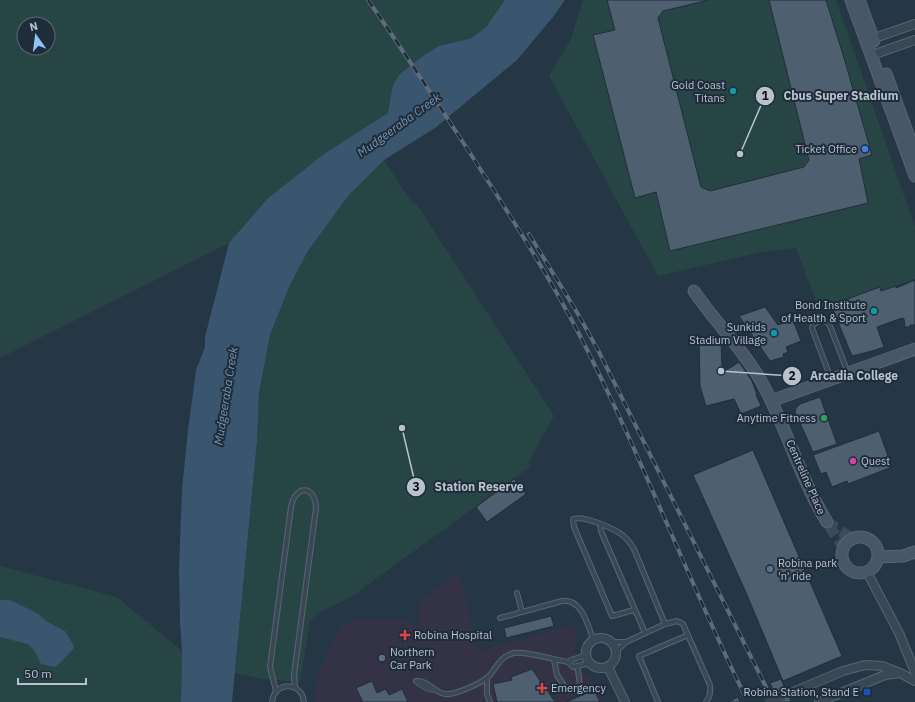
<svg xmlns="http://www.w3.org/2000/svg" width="915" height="702" font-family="'IBM Plex Sans',sans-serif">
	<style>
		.medical { fill: #333345 }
		.green { fill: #284546; fill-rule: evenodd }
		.water { fill: #3a556e }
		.building { fill: #4e5f70; stroke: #212e3c }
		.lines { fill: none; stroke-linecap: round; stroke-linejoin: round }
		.street-tunnel { stroke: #3b4b5a; stroke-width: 8; stroke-dasharray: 8 4; stroke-linecap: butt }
		.secondary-tunnel { stroke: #3b4b5a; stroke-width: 11; stroke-dasharray: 11 5.5; stroke-linecap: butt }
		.lane-casing { stroke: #596571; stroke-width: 6 }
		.street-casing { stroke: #596571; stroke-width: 10 }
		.secondary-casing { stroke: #596571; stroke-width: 13 }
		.lane { stroke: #3a4754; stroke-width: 4 }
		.street { stroke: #3a4754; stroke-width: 8 }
		.secondary { stroke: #485767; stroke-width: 11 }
		.rail-casing { stroke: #5c6c7b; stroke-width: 4 }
		.rail { stroke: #1f2c3a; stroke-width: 2.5; stroke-dasharray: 8; stroke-linecap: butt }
		.street-bridge-casing { stroke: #596571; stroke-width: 10; stroke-linecap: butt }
		.street-bridge { stroke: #3a4754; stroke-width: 8 }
		.culture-dot { fill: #0f9aa8; stroke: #1f2c3a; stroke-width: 1.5 }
		.shop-dot { fill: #3f7fe0; stroke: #1f2c3a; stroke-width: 1.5 }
		.leisure-dot { fill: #2e9e5b; stroke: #1f2c3a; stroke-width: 1.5 }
		.hotel-dot { fill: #d1479c; stroke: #1f2c3a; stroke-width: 1.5 }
		.service-dot { fill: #5c6f8a; stroke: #1f2c3a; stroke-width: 1.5 }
		.health-dot { fill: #e0444e; stroke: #1f2c3a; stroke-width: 1.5 }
		.transit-dot { fill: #1a4fb4; stroke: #1f2c3a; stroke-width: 1.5 }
		.labels { text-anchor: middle; stroke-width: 4; stroke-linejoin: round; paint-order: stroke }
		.poi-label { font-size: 11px; fill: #b8c2ce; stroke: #1f2c3a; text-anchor: end }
		.street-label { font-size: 11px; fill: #b8c2ce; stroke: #1f2c3a }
		.water-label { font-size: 12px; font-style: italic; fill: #7696b2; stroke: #1f2c3a }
		.leader { fill: none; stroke: #b8c2ce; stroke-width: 1.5 }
		.callout-dot { fill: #b8c2ce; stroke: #1f2c3a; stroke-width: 1.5 }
		.mark-label { font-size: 12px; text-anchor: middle; font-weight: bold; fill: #111 }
		.callout-label { font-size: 12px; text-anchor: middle; font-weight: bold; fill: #b8c2ce; stroke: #1f2c3a; stroke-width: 4; stroke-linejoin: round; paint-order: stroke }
	</style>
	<rect width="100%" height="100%" fill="#253645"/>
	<path class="medical" d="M459,571L478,651L575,624L579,640L573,653L583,672L599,686L607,702H314L318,675L338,631L342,626L358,618H397L417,626L419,602Z"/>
	<path class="green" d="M0,0H505L486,27L472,38L439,46L392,99L389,113L324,154L268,198L229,243L0,358ZM24,24H48V48H24Z
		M583,0H836L915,227V279L881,291L879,287L819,309L796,248L762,252L658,276L549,76L571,39Z
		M384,160L413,204L416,203L554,416L528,463L530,467L348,599L318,613L310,621L300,682L263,679L235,673L257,441L259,393L270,335L289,287L308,251L348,196Z
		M0,566L117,597L182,651L181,702H0Z"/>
	<path class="water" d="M505,0H565L553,17L517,60L435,128L384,160L348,196L308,251L289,287L270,335L259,393L257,441L232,702H181L182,651L180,623L179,569L182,489L188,430L196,370L205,347V337L229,243L268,198L324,154L388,113L393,85L400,74L423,56L439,46L472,38L486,27Z
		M0,600H10L37,613L46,621L65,631L74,646V648L56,667L41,664L34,650L28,644L0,637Z"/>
	<path class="building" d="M607,0H709L663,11L658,18L701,187L710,191L804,167L809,160L769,0H826L844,58L872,155L859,159L868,203L670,251L656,192L635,198L593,35L615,30Z
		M915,280V325H910V327H905L904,319L902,318L877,327L884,347L872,351L852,356L831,305L880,287L881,291L896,286V288Z
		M765,307L778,325L793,320L801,341L786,347L788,352L783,354L784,357L770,361L739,316Z
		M699,338L721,339L722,367L725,371L739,362L752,381L757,395H756L761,406L741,414L734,399L706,406L700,386Z
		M820,397L837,444L813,452L795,412L796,408L800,404Z
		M879,431L892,467L848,484L847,481L832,487L826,472L821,474L813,455Z
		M753,450L842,656L783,681L747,595L693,475Z
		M514,479L526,494L487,522L476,507Z
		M551,616L554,626L506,638L504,628Z
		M532,669L555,702H497L493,684L512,680L511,677Z
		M781,679L791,702H779L770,683Z
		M372,681L377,693L386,689L389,695L402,689L408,702H363L356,688Z
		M594,690L600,702H566Z
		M738,697L740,702H728Z"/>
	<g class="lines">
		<path class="street-tunnel" d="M777,699L788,694"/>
		<path class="secondary-tunnel" d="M827,522L853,539
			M829,526L844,548"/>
		<g class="lane-casing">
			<path id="lane" d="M831,379L812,328L813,325L820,320L827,322L830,326L848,373
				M600,524L601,531L645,633
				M517,593L522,612
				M634,610L612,616L574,527L573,519C584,515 612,528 621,534C627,538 631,544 634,549L665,624
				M500,618L562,601C582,598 588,626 593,639
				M613,642H626
				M617,651L626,642L665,624L677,621L683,624L710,685C711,692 710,697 706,702
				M554,660L557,675L567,690C588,692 576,675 578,666
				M568,662L571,660L586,655
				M487,678V694L490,702
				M416,681C430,680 436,696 449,694C458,693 480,684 488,677C496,669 501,655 514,653C526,651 555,660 568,662L573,667L590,663
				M416,681C421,686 428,690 436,690
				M276,691L270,667L291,507C295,485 315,484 316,508L294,675L295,687
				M272,702C274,681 302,681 304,702
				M658,702L639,656L688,635"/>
		</g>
		<g class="street-casing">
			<path id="street" d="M869,40L915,24
				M878,53L915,40
				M867,572L899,633L915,672
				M586 653a15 15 0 1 1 30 0a15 15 0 1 1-30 0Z
				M608,667L625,702
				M788,694L843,671L865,665L882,666L900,673L915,681
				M819,702L885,675L900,673"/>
		</g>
		<g class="secondary-casing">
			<path id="secondary" d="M851,0L915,176
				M859,0L874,41
				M886,74L915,153
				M694,291C714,321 741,347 760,379C786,425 799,477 827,522
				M771,401L915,349
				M842 555a18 18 0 1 1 36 0a18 18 0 1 1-36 0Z
				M878,557L903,556L915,552"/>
		</g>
		<use href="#lane" class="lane"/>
		<use href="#street" class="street"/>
		<use href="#secondary" class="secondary"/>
		<g class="rail-casing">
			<path id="rail" d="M368,0C403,50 436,101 470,153C507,211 545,269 577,330C639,449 686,576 745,696
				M529,234L578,314L599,352L766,687"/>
		</g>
		<use href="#rail" class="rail"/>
		<g class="street-bridge-casing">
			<path id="street-bridge" d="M769,702L777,699"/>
		</g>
		<use href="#street-bridge" class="street-bridge"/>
	</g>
	<g class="culture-dot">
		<circle cx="733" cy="91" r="4"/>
		<circle cx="874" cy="311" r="4"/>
		<circle cx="774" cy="333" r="4"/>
	</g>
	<circle class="shop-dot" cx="865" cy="149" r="4"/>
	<circle class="leisure-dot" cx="824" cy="418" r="4"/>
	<circle class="hotel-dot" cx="853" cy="461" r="4"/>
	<g class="service-dot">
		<circle cx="770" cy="569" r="4"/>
		<circle cx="382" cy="658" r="4"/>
	</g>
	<g class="health-dot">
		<path d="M403 629h4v4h4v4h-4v4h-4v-4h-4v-4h4z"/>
		<path d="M540 682h4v4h4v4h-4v4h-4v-4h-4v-4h4z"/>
	</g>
	<rect class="transit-dot" x="863" y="688" width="8" height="8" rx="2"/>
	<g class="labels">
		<g class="poi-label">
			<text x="725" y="89">Gold Coast<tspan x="725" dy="13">Titans</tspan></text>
			<text x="857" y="153">Ticket Office</text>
			<text x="866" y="309">Bond Institute<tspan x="866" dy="13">of Health &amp; Sport</tspan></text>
			<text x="766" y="331">Sunkids<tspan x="766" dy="13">Stadium Village</tspan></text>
			<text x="816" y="422">Anytime Fitness</text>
			<text x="861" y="465" text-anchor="start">Quest</text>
			<text x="778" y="567" text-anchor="start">Robina park<tspan x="778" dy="13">'n' ride</tspan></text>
			<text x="414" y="639" text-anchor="start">Robina Hospital</text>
			<text x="390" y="656" text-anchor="start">Northern<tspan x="390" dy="13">Car Park</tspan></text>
			<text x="551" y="692" text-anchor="start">Emergency</text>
			<text x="859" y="696">Robina Station, Stand E</text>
		</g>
		<g class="street-label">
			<text transform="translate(806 477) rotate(66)" y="4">Centreline Place</text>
		</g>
		<g class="water-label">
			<text transform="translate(399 125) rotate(-36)" y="4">Mudgeeraba Creek</text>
			<text transform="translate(226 396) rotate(-81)" y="4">Mudgeeraba Creek</text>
		</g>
	</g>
	<path class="leader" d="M740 154L765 96M721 371L792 376M402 428L416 487"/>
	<g class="callout-dot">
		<circle cx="740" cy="154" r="4"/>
		<circle cx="721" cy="371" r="4"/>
		<circle cx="402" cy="428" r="4"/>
		<circle cx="765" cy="96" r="10"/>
		<circle cx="792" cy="376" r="10"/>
		<circle cx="416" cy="487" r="10"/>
	</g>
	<g class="mark-label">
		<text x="765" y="100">1</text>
		<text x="792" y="380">2</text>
		<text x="416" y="491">3</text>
	</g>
	<g class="callout-label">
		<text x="841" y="100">Cbus Super Stadium</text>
		<text x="854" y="380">Arcadia College</text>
		<text x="479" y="491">Station Reserve</text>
	</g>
	<g transform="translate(36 36) rotate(346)"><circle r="19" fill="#1f2c3a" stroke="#5c6875"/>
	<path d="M0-3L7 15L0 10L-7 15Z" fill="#8cc4fe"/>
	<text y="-6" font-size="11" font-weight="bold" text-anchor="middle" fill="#b8c2ce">N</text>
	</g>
	<path d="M18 678v6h68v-6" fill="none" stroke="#b8c2ce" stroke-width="2"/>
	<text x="24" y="678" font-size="12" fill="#b8c2ce" stroke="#1f2c3a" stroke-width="3" paint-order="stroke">50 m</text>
</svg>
